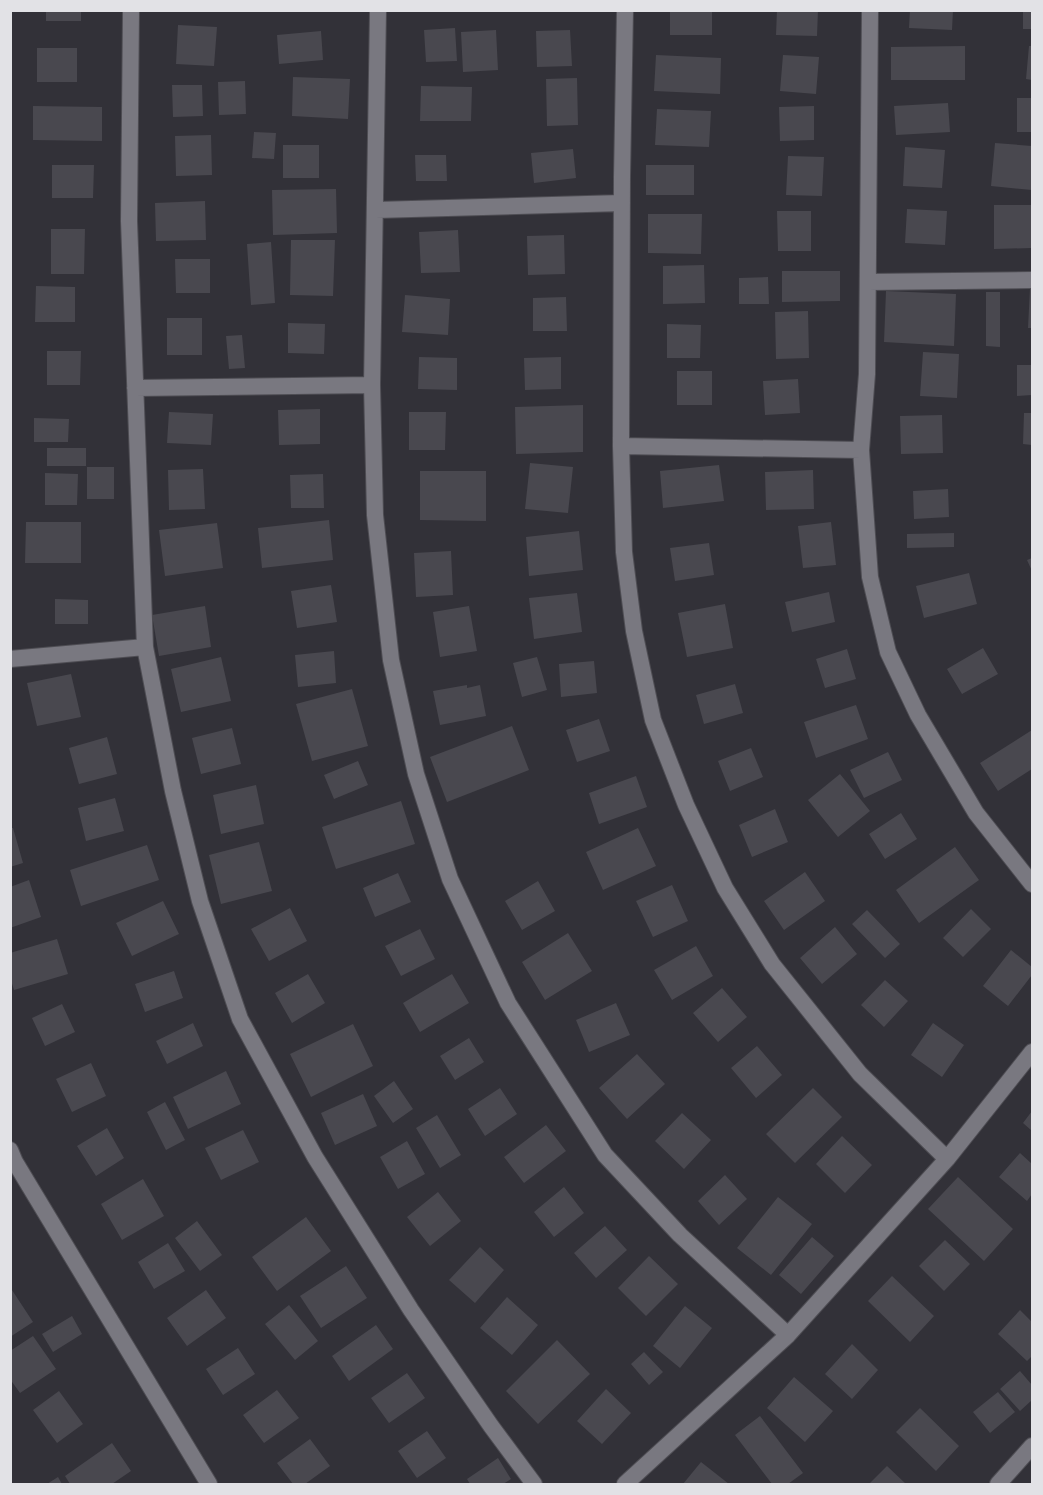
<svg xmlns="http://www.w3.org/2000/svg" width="1043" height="1495" font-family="'Source Sans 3',sans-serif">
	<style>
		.building { fill: #49484f }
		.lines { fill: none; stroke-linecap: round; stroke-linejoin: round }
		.minor-casing { stroke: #4e4d53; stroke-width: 18 }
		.minor { stroke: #797880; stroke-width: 16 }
	</style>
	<rect width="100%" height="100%" fill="#323138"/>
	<path class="building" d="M46,10H81V21H46Z
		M670,10H712V35H670Z
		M777,10H818L817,36L776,35Z
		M910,10H953L952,30L909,28Z
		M1023,10H1032V29H1023Z
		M178,25L217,27L214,66L176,64Z
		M455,28L457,61L426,62L424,30Z
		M496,30L498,70L463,72L461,32Z
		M570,30L572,66L537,67L536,31Z
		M321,31L323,60L279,64L277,35Z
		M965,46V80H891V47Z
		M1029,46H1032V80L1026,79Z
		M37,48H77V82H37Z
		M656,55L721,58L720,94L654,91Z
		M783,55L819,57L816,94L780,91Z
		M293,77L350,79L348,119L292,116Z
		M577,78L578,125L547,126L546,79Z
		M245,81L246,114L219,115L218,82Z
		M172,85H202L203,116L173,117Z
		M421,86L472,87L471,121H420Z
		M1017,98H1032V132H1017Z
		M948,103L950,132L896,135L894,106Z
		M33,106L102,107V141L33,140Z
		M814,106V140L780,141L779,107Z
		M657,109L711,111L709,147L655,145Z
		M254,132L276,133L274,159L252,158Z
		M211,135L212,175L176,176L175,136Z
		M995,143L1032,146V190L991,186Z
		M283,145H319V178H283Z
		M905,147L945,150L942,188L903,186Z
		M573,149L576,178L534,183L531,153Z
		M415,155H446L447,181H416Z
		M788,156L824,157L822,196L786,195Z
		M52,165H94L93,198H52Z
		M646,165H694V195H646Z
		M336,189L337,233L273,235L272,190Z
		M205,201L206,240L156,241L155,203Z
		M994,205H1032V248L994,249Z
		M907,209L947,211L945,245L905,243Z
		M777,211H811V251H778Z
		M648,214H702L701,254L648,253Z
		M51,229H85L84,274H51Z
		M458,230L460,272L421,273L419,232Z
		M564,235L565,274L528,275L527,236Z
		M291,240H335L333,296L290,295Z
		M271,242L275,303L251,305L247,244Z
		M175,259H210V293H176Z
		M704,265L705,303L663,304V266Z
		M782,271H840V301L782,302Z
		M768,277L769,304H739V278Z
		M36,286L75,287V322H35Z
		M1030,288H1032V328H1028Z
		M886,291L956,294L954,346L884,342Z
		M986,292H1000V347L986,346Z
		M405,295L450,299L448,335L402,332Z
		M566,297L567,331H533V298Z
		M808,311L809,358L776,359L775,312Z
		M167,318H202V355H167Z
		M288,323L325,324L324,354L288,353Z
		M667,324L701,325L700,358H667Z
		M242,335L245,368L229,369L226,336Z
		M47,351H81L80,385H47Z
		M923,352L959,354L957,398L920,396Z
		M419,357L457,358V390L418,389Z
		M561,357V389L525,390L524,358Z
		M1017,365H1032V395L1017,396Z
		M677,371H712V405H677Z
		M798,379L800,413L765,415L763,381Z
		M583,405V452L516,454L515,407Z
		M320,409V444L279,445L278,410Z
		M169,412L213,414L211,445L167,443Z
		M409,412H446L445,450H409Z
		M1024,413H1032V445L1023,444Z
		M942,415L943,453L901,454L900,416Z
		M34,418L69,419L68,442H34Z
		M47,448H86V466H47Z
		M530,463L573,467L568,513L525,509Z
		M719,465L724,501L663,508L660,471Z
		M87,467H114V499H87Z
		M203,469L205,509L169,510L168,470Z
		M813,470L814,509L766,510L765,472Z
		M420,471H486V521L420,520Z
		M45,473L78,474L77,505H45Z
		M323,474L324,508H291L290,475Z
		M948,489L949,517L914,519L913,491Z
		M329,520L333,560L262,568L258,528Z
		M26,522H81V563H25Z
		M831,522L836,565L803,568L798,526Z
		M217,523L223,568L165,576L159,530Z
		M579,531L583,570L529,576L526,537Z
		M954,533V547L907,548V534Z
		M709,543L714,575L675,581L670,548Z
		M451,551L453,595L416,597L414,553Z
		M1032,558V571L1027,560Z
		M969,573L977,604L924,618L916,586Z
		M331,585L337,622L297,628L291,591Z
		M829,592L835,622L792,632L785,602Z
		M577,593L582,632L534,639L529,598Z
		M55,599L88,600V624H55Z
		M725,604L733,648L687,657L678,613Z
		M205,606L211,647L159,656L152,615Z
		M469,606L477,651L440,657L433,612Z
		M983,648L998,674L962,694L947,669Z
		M847,649L856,679L825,688L816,659Z
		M334,651L336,683L298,687L295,655Z
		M221,657L231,701L181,712L171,669Z
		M537,657L547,690L522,697L513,663Z
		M594,661L597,693L561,697L559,664Z
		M71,674L81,717L37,726L27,683Z
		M735,684L743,713L704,724L696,695Z
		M467,685V688L480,685L486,716L440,725L433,691Z
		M352,689L368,746L312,761L296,704Z
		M856,705L868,739L816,758L804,722Z
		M599,719L610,751L577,762L566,730Z
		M512,726L529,770L447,802L430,757Z
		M232,728L241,764L201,774L192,738Z
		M1032,730V769L998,791L980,763Z
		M107,737L117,774L79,784L69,748Z
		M751,748L763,777L730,791L718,761Z
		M888,752L902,780L864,798L850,770Z
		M358,761L368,785L334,799L324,775Z
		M840,774L870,811L838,837L808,800Z
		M636,776L647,807L599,824L589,793Z
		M256,785L264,824L221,834L213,795Z
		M115,798L124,831L86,841L78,808Z
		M401,801L415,844L336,869L322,827Z
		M775,809L788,842L752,857L739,825Z
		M901,813L917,839L885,859L869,834Z
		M10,828H13L23,863L10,867Z
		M638,828L656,866L603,890L586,852Z
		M259,842L272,891L221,904L209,855Z
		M147,845L159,880L81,906L70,870Z
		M955,847L979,880L919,923L896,890Z
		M805,872L825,901L784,930L764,901Z
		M398,873L411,902L375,917L363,888Z
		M29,880L41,917L10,928V887Z
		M538,881L555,911L522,930L505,901Z
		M672,885L688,921L653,937L636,901Z
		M163,901L179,934L132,956L116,923Z
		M290,908L307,941L269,961L251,929Z
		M971,909L991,929L963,957L943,938Z
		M867,910L900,944L885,958L852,924Z
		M835,927L857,954L822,984L800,958Z
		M420,929L435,959L401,976L385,946Z
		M568,933L592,971L545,1000L522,962Z
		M57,939L68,974L14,990L10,977V953Z
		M696,946L713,976L672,1000L654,970Z
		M1011,950L1032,967V975L1008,1006L983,986Z
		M174,971L183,998L145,1012L135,984Z
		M308,974L325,1003L292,1023L275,993Z
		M452,974L469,1003L420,1032L403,1003Z
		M885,980L908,1001L884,1027L861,1005Z
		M722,988L747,1017L718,1042L693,1013Z
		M616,1003L630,1035L589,1052L576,1020Z
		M62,1004L75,1032L45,1046L32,1018Z
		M193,1023L203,1046L167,1064L156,1041Z
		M933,1023L964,1045L942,1077L911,1055Z
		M353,1024L373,1066L311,1097L290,1054Z
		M469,1038L484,1062L455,1080L440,1056Z
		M757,1046L782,1075L756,1098L731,1068Z
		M637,1054L665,1084L627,1119L599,1088Z
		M91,1063L106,1096L72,1112L56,1079Z
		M226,1071L241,1104L188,1129L173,1097Z
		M394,1081L413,1109L393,1123L374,1096Z
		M500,1088L517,1114L485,1136L468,1109Z
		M813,1088L842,1117L795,1163L766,1134Z
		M363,1094L377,1126L335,1145L321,1113Z
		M165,1102L185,1140L166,1150L147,1112Z
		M1032,1111V1131L1023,1123Z
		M682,1113L711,1140L684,1169L655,1141Z
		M437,1115L461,1155L440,1168L416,1128Z
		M546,1125L566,1151L524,1183L504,1157Z
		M107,1128L124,1158L96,1176L77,1146Z
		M243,1130L259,1162L221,1180L205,1148Z
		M842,1136L872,1165L845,1193L816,1164Z
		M407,1141L425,1174L398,1189L380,1157Z
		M1020,1153L1032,1164V1194L1027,1201L999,1177Z
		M725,1175L747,1199L719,1225L698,1201Z
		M958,1177L1013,1229L984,1261L928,1209Z
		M143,1179L164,1216L122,1240L101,1204Z
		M564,1187L584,1213L554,1237L534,1212Z
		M438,1192L461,1221L430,1246L407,1217Z
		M778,1197L812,1224L771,1275L737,1248Z
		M306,1217L331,1251L277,1291L252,1257Z
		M197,1221L222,1255L200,1271L175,1238Z
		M605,1226L627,1250L596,1278L574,1253Z
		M812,1237L834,1256L801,1294L779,1275Z
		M945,1240L970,1264L944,1291L919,1266Z
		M168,1243L185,1271L154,1289L138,1262Z
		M480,1247L504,1270L475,1303L449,1280Z
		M649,1256L678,1284L646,1316L618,1288Z
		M346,1266L367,1298L321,1328L300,1296Z
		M892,1276L934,1316L910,1342L868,1301Z
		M10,1287L33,1322L10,1337Z
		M206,1290L226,1318L187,1346L167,1318Z
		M507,1297L538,1325L512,1355L480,1328Z
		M289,1305L318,1341L295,1360L265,1324Z
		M685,1306L712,1328L680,1368L653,1346Z
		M1020,1310L1032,1322V1356L1027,1361L998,1334Z
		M72,1316L82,1334L53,1352L42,1334Z
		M376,1325L393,1349L349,1381L332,1356Z
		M33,1336L56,1369L20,1393L10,1379V1351Z
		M557,1340L590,1374L538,1424L506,1391Z
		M852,1344L878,1370L852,1399L825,1374Z
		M238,1348L255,1374L223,1395L206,1369Z
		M644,1352L663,1372L649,1385L631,1364Z
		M1020,1371L1032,1385V1400L1020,1411L1000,1389Z
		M407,1373L425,1398L389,1423L371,1398Z
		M794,1377L833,1411L805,1442L767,1408Z
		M606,1389L631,1413L602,1444L577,1421Z
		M277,1390L299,1418L264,1443L243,1415Z
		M59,1391L83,1424L57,1443L33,1410Z
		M998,1392L1015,1412L990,1433L973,1412Z
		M920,1408L959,1446L936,1471L896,1432Z
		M760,1416L803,1473L788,1484H772L735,1435Z
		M427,1431L446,1458L417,1478L398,1451Z
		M310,1439L330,1466L305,1484H293L277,1463Z
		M112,1443L131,1471L112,1484H70L65,1476Z
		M498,1458L511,1479L503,1484H470L467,1479Z
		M701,1462L729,1484H683Z
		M887,1466L906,1484H869Z
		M58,1477L62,1484H47Z"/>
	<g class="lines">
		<g class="minor-casing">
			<path id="minor" d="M131,10L129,221L145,647L173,791L200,901L240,1019L315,1157L411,1310L491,1426L534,1484
				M378,10L372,385L375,515L391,660L416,774L450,879L508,1003L605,1155L680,1235L788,1335
				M625,10L622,177L621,446L624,552L634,631L653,720L686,805L725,888L772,964L860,1074L947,1159
				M870,10L867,374L861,450L870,577L888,652L918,715L976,813L1032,884
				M376,210L622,203
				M868,282L1032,280
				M135,388L372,385
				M621,446L861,450
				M10,659L145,647
				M10,1150L15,1162L209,1484
				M625,1484L788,1335L947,1159L1032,1052
				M998,1484L1032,1446"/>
		</g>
		<use href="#minor" class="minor"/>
	</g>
	<rect width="1043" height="1495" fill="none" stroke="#e2e2e6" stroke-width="24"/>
</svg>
